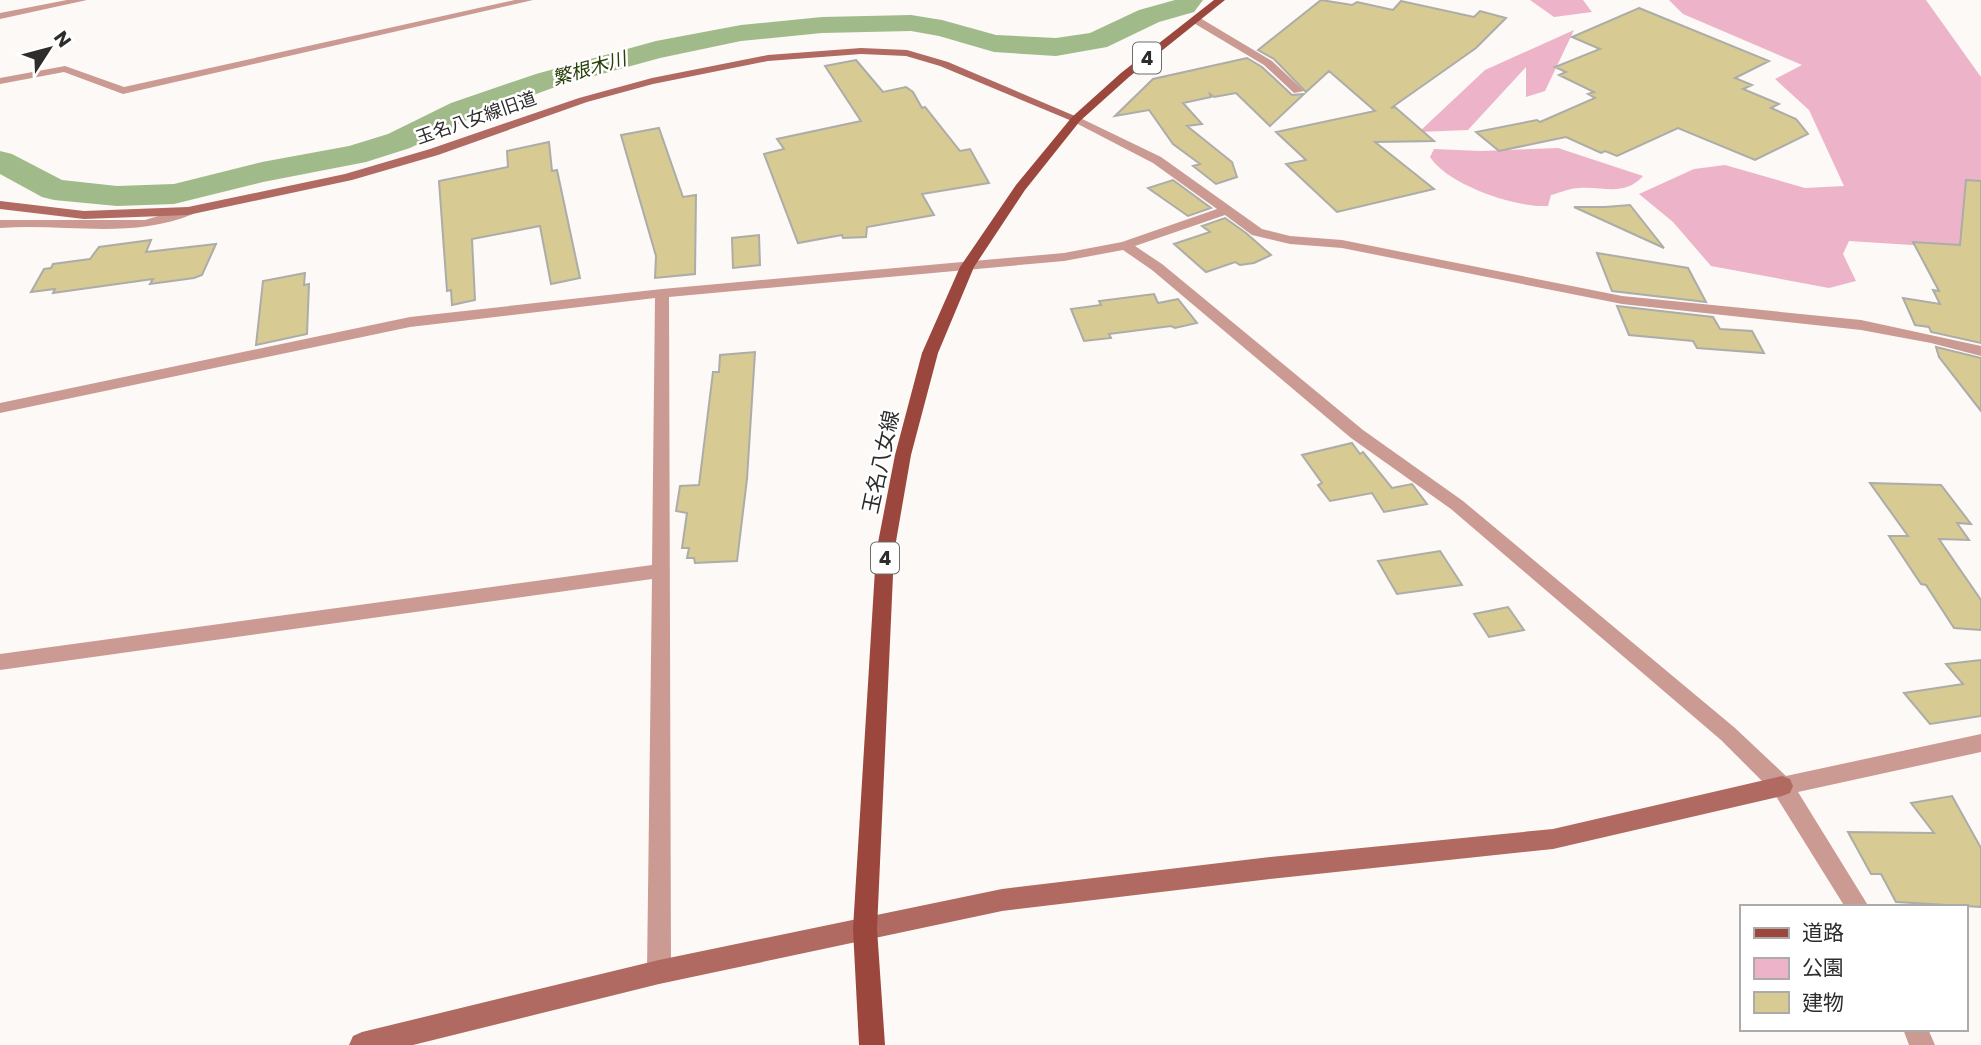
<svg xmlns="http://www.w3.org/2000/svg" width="1981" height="1045" font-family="Poppins,'Noto Sans JP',sans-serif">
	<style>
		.green { fill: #edb4c9 }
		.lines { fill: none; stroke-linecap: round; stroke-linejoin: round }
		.river { fill: #a1ba89; fill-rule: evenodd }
		.building { fill: #d7ca93; stroke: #acaca8; stroke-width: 2 }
		.street { fill: #cb9a92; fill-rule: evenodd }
		.secondary { fill: #b06a61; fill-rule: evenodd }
		.primary { fill: #9b473d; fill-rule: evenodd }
		.labels { text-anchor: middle; stroke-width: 5; stroke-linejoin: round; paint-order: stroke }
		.far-street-label { font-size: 18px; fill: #2e2d2c; stroke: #fff }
		.shield { fill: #fff; stroke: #6d6c6b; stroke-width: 2 }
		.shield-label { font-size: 19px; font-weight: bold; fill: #2e2d2c }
		.far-water-label { font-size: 19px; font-style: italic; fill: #283f08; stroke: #fff }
		.street-label { font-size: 21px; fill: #2e2d2c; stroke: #fff }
	</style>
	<rect width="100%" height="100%" fill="#fcf9f6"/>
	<path class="green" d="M1530,0H1583L1592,12L1554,17Z
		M1669,0H1926L1981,77V253L1943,247L1849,241L1843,254L1856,281L1829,288L1711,266L1673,222L1639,194L1694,169L1725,165L1805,188L1844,186L1809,110L1775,79L1802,65L1683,14Z
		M1574,30L1545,91L1526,97V67L1468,130L1419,132L1485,70Z
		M1558,148L1643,176C1624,197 1604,186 1579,188C1570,188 1559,193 1551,195L1548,206C1516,208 1448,185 1430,157L1434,149L1481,151Z"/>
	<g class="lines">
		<path class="river" d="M1175,0H1203L1194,12L1159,22L1107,47L1056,56L994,52L939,36L911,31L822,33L741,41L660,58L558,86L473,117L410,148L366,162L263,182L174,204L117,206L54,200L42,197L0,174V151L12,154L62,180L117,186L174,184L262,162L349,146L388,134L451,103L536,74L656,41L741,25L822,17L911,15L942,20L996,35L1056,38L1090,33L1139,10Z"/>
	</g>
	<path class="building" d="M1321,0L1352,5L1357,2L1393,10L1401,1L1474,17L1480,11L1506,18L1476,48L1391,108L1395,107L1434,141L1375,142L1434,189L1337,212L1286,164L1306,160L1276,132L1375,111L1329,71L1306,92L1274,59L1258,50Z
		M1639,8L1769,61L1735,78L1752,85L1743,89L1779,104L1771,108L1796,119L1808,134L1755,160L1678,128L1617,156L1605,151L1601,153L1566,137L1499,151L1476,132L1537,120L1540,122L1595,98L1588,94L1594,92L1559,75L1566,72L1555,67L1600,49L1572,37Z
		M1247,58L1262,67L1292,95L1304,94L1270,126L1236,93L1214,97L1210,94L1211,97L1183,103L1202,124L1187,126L1232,162L1237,177L1216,184L1193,166L1200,164L1173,144L1149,110L1115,116L1153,79Z
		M856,60L883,92L906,87L913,92L922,108L925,107L960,151L970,149L989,183L922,194L934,215L867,227L866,237L843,238L842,235L798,243L764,154L784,149L777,139L861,121L825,66Z
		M659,128L683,197L696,195L695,274L655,278L656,256L621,135Z
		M549,142L552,171L557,170L580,278L551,284L540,226L472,239L475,300L452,305L451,290L447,291L439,181L508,167L507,151Z
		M1173,180L1211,208L1188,216L1148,188Z
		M1966,180L1981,181V343L1931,332L1929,327L1915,325L1903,298L1940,304L1933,290L1939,291L1913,242L1960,245Z
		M1630,205L1664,248L1574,207H1605Z
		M1225,218L1246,233L1271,255L1254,263L1240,265L1235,262L1206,272L1174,244L1210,232L1202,226Z
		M759,235L760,265L733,268L732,238Z
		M151,240L146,252L216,244L202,275L194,278L150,284L153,279L53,293L55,289L31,292L44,269L51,268L53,264L90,259L99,247Z
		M1597,253L1688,268L1706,302L1612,291Z
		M305,273L304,285L309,284L307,334L256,345L263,281Z
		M1154,294L1158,303L1178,299L1197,323L1175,328L1171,326L1109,334L1111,338L1084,341L1071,309L1101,305L1099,301Z
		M1617,306L1713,317L1720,329L1752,331L1764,353L1697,348L1693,341L1629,335Z
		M1936,347L1981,358V411L1939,357Z
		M755,352L747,479L737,561L695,563L694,558H687L689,548H682L687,513L676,511L680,486L699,485L713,372H719L720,355Z
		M1352,443L1360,454L1363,452L1392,488L1412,484L1427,504L1384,512L1372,493L1330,501L1318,485L1322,483L1302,455Z
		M1870,483L1941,485L1971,524L1957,523L1969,540L1939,539L1981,600V630L1954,628L1926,585L1921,584L1889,536H1908Z
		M1440,551L1462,585L1397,594L1378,561Z
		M1508,607L1524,630L1489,637L1474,614Z
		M1981,660V716L1930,724L1904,693L1963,684L1946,664Z
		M1952,796L1981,848V907L1896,902L1881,874H1871L1848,832L1934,833L1911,803Z"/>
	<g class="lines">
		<path class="street" d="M67,0H87L0,19V13Z
			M515,0H533L123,94L64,72L0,84V78L65,66L124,87Z
			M1192,18H1200L1272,61L1304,91L1294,93L1264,65L1192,22Z
			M1076,116L1161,157L1262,229L1290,236L1342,240L1622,296L1861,320L1981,346V356L1931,343L1861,330L1622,304L1342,248L1290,244L1252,235L1225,215L1135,246L1162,264L1363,430L1463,501L1735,728L1786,776L1981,734V752L1798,792L1869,907H1845L1774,793L1721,740L1451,509L1351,438L1152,270L1123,250L1064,261L669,297L671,972L667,980L659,984L651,980L647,972L652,579L0,670V654L652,565L655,298L410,327L0,413V403L410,317L662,289L1064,253L1122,242L1217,209L1153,163L1072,121V117Z
			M188,207L194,211L193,214C130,240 65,223 0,228V220H145Z
			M1903,1029H1928L1935,1045H1909Z"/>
		<path class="secondary" d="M861,48L907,50L948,62L1082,119L1072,121L940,66L906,56L861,54L768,61L653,84L587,102L438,155L352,180L188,215L84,219L0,209V201L84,211L188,207L345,174L430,149L579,98L652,78L768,55Z
			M1782,776L1790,779L1793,786L1790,793L1782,796L1553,849L1270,879L1002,911L659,984L413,1045H349L353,1036L362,1032L659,960L1002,889L1270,857L1553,829Z"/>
		<path class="primary" d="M1214,0H1225L1129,77L1080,121L1025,190L974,267L938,353L911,455L894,553L877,929L885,1045H859L853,929L876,553L895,455L922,353L960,267L1016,185L1072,117L1121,73Z"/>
	</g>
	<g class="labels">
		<g class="far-street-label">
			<text transform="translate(476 118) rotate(-19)" y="6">玉名八女線旧道</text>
		</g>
		<g class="shield">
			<rect x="1133" y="42.5" width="28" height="31" rx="5"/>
			<rect x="871" y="542.5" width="28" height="31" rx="5"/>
		</g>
		<g class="shield-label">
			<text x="1147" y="65">4</text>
			<text x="885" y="565">4</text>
		</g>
		<g class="far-water-label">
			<text transform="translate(589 68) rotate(-16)" y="7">繁根木川</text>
		</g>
		<g class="street-label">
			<text transform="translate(881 462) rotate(-78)" y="7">玉名八女線</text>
		</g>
	</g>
	<rect x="1740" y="905" width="228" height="126" fill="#ffffff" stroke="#ababab" stroke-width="2"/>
	<rect x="1754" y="928" width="35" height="10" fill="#9b473d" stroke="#ababab" stroke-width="2"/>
	<text x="1802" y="940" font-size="21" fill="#2e2d2c">道路</text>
	<rect x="1754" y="958" width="35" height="21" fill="#edb4c9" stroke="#ababab" stroke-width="2"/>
	<text x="1802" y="975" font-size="21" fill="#2e2d2c">公園</text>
	<rect x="1754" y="992" width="35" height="21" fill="#d7ca93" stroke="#ababab" stroke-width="2"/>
	<text x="1802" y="1010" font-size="21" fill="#2e2d2c">建物</text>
	<g transform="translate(49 49) rotate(54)" stroke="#ffffff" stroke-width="5" paint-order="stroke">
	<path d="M0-5L12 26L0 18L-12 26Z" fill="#2e2d2c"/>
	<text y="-10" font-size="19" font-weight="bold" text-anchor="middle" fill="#2e2d2c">N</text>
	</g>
</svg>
